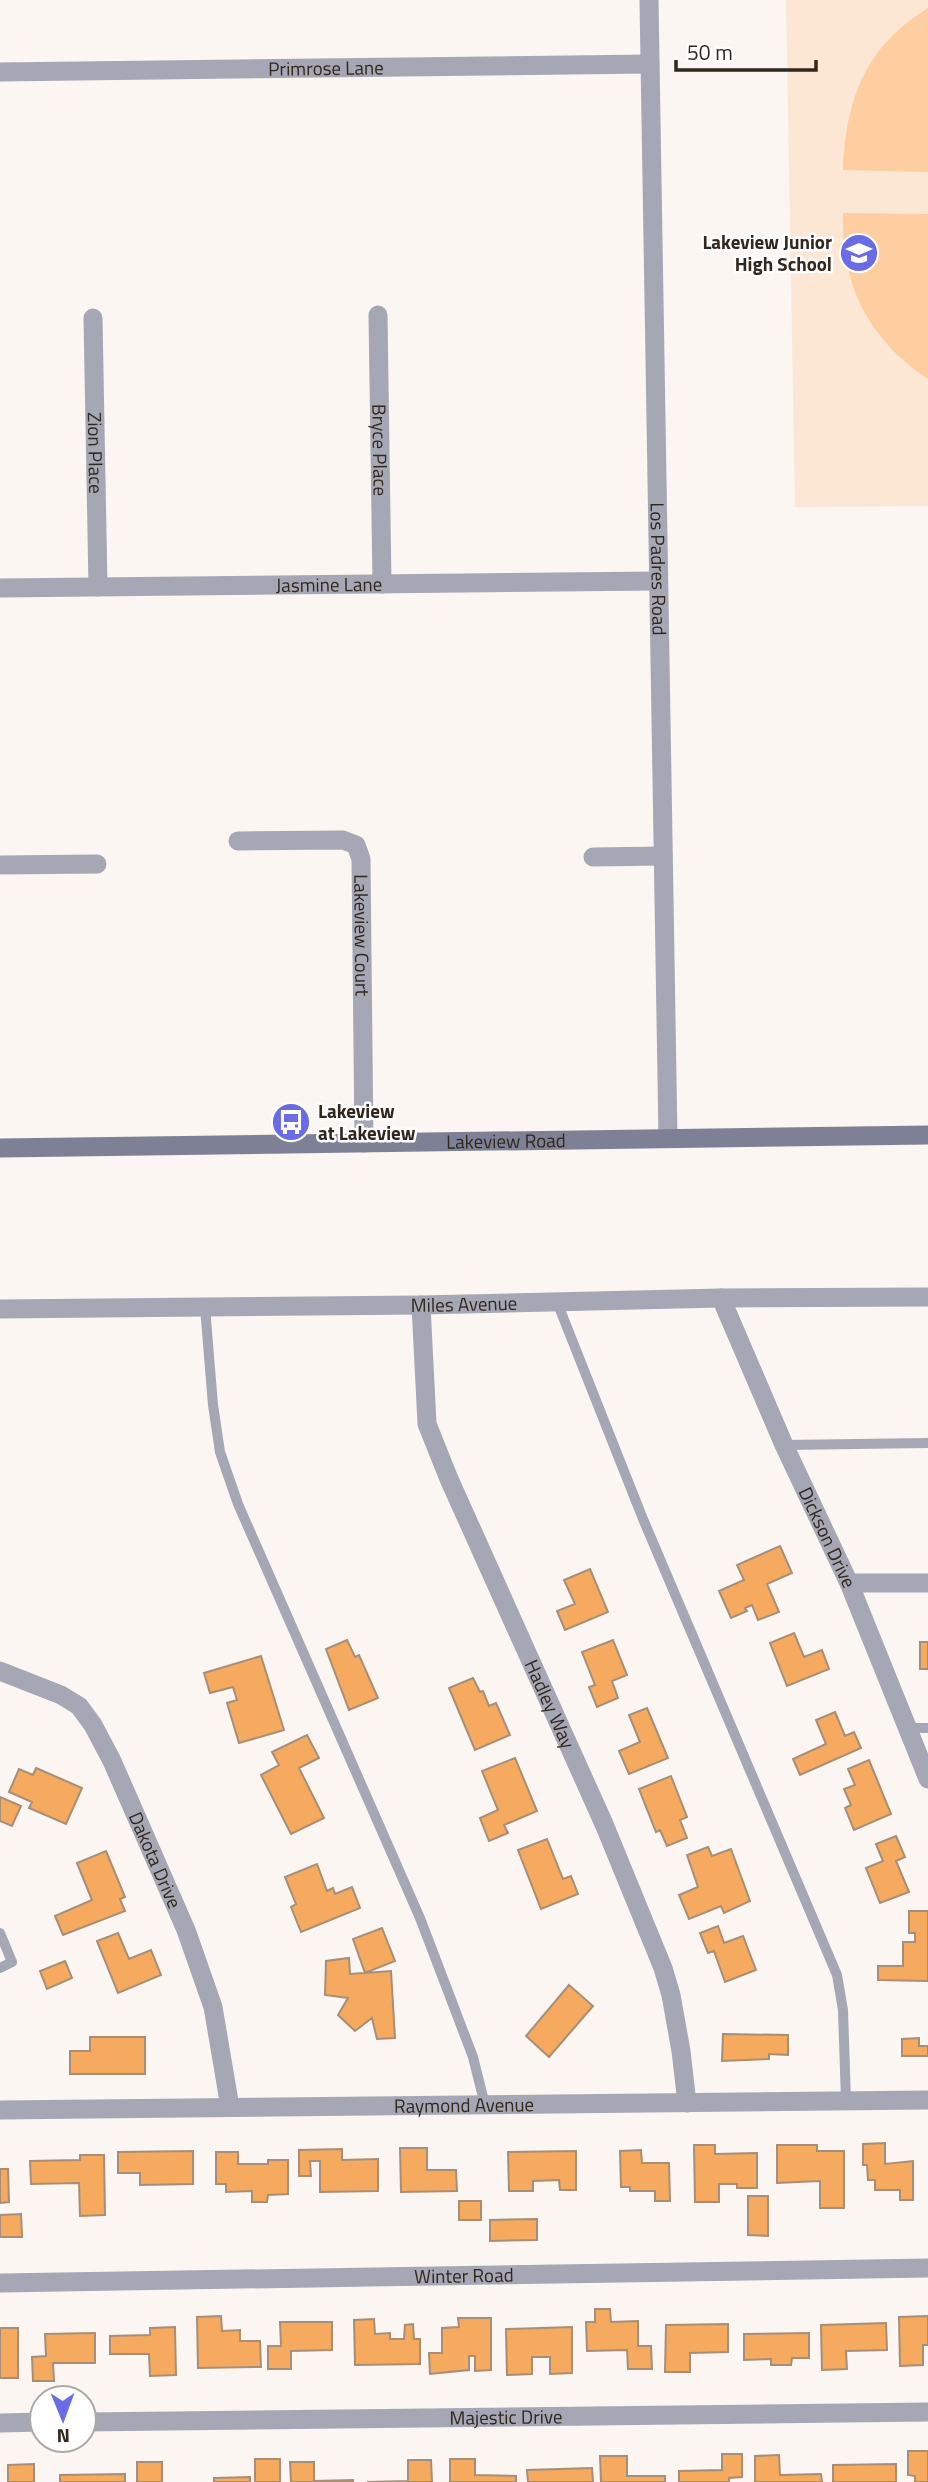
<svg xmlns="http://www.w3.org/2000/svg" width="928" height="2482" font-family="'Titillium Web',sans-serif">
	<style>
		.built { fill: #fce7d5 }
		.green { fill: #fecda0 }
		.building { fill: #f5aa5f; stroke: #a88e77; stroke-width: 2 }
		.lines { fill: none; stroke-linecap: round; stroke-linejoin: round }
		.service { stroke: #a5a7b5; stroke-width: 10 }
		.minor { stroke: #a5a7b5; stroke-width: 19 }
		.secondary { stroke: #7e8195; stroke-width: 19 }
		.labels { text-anchor: middle; stroke-width: 5; stroke-linejoin: round; paint-order: stroke }
		.street-label { font-size: 19px; fill: #31271d; stroke: #fff }
		.poi-label { font-size: 19px; font-weight: bold; fill: #31271d; stroke: #fff; text-anchor: end }
	</style>
	<rect width="100%" height="100%" fill="#fbf6f1"/>
	<path class="built" d="M786,0H928V506L795,507Z"/>
	<path class="green" d="M928,8V172L843,170C846,99 865,47 928,8Z
		M843,213L928,214V379C868,339 841,285 843,213Z"/>
	<path class="building" d="M780,1546L792,1573L767,1584L779,1612L758,1620L752,1605L745,1608L747,1611L731,1618L719,1591L744,1580L737,1565Z
		M590,1569L608,1612L565,1630L557,1611L575,1604L564,1580Z
		M794,1633L804,1657L822,1650L829,1669L787,1686L770,1643Z
		M347,1640L355,1657L359,1655L378,1698L349,1710L326,1649Z
		M613,1640L627,1675L612,1681L618,1698L597,1707L589,1687L595,1685L582,1652Z
		M920,1642H928V1669H920Z
		M261,1656L284,1730L239,1743L227,1703L237,1700L233,1687L210,1693L204,1673Z
		M473,1678L480,1692L483,1691L489,1706L496,1703L510,1735L475,1750L449,1688Z
		M647,1708L668,1758L629,1774L619,1751L640,1742L629,1715Z
		M835,1712L845,1736L854,1732L861,1748L800,1775L793,1759L826,1744L816,1720Z
		M307,1735L319,1758L299,1768L324,1818L291,1834L261,1775L279,1765L272,1752Z
		M515,1758L537,1811L504,1825L508,1833L489,1841L480,1818L498,1810L482,1771Z
		M869,1760L891,1814L854,1830L845,1808L851,1805L844,1789L855,1785L848,1769Z
		M36,1768L82,1788L66,1824L29,1808L32,1802L9,1792L19,1769L33,1775Z
		M671,1776L687,1817L680,1820L687,1838L667,1846L660,1830L656,1832L639,1789Z
		M0,1797L21,1806L12,1826L0,1821Z
		M896,1836L905,1857L896,1861L909,1892L880,1903L866,1868L883,1861L876,1844Z
		M547,1839L563,1879L571,1876L578,1894L541,1909L518,1850Z
		M708,1847L712,1856L731,1849L750,1901L724,1913L721,1906L689,1919L679,1895L698,1887L687,1855Z
		M106,1851L125,1897L120,1899L125,1911L63,1935L55,1916L92,1900L77,1863Z
		M317,1864L327,1891L333,1888L335,1894L352,1887L360,1908L301,1932L291,1907L296,1904L285,1877Z
		M909,1911H928V1981L878,1980V1966H903V1942H915V1933H909Z
		M718,1926L724,1943L743,1936L756,1970L725,1982L714,1951L708,1953L700,1933Z
		M382,1928L395,1961L365,1973L353,1939Z
		M118,1933L129,1959L151,1950L161,1975L118,1993L97,1941Z
		M349,1958L350,1974L391,1971L395,2038L377,2039L372,2018L355,2031L338,2015L348,1998L325,1995L326,1961Z
		M65,1961L72,1978L47,1989L40,1971Z
		M569,1985L593,2006L549,2057L526,2036Z
		M723,2034L788,2035V2055L769,2054V2059L722,2061Z
		M90,2037H145V2074H70V2051H90Z
		M919,2038V2046H928V2056H902V2039Z
		M885,2143V2164L913,2161V2200H900V2190H875V2180H868L867,2165H863V2144Z
		M694,2145H715V2154L757,2153V2188H737V2184H719V2202H695Z
		M777,2145H817V2151H844V2208H820V2181L777,2183Z
		M400,2148H427V2170H456L457,2191L401,2192Z
		M342,2149V2160L378,2159V2191L320,2192V2161H310L311,2176H299V2150Z
		M641,2150L642,2163H669L670,2201H655V2191H630V2187H621L620,2151Z
		M193,2151V2184L140,2185V2173H118V2152Z
		M576,2151V2190H560L559,2180L533,2181V2191H509L508,2152Z
		M216,2152H238V2164H268V2160H288V2194L268,2195L267,2202H252V2191L226,2192V2184H216Z
		M80,2155H104L105,2215L80,2216L79,2183L31,2184L30,2161L80,2160Z
		M0,2169H8L9,2202L0,2203Z
		M748,2196H768V2236L748,2235Z
		M459,2201H481V2220H459Z
		M21,2214L22,2237H0V2215Z
		M537,2219V2240L490,2241V2220Z
		M595,2309H610L611,2322L638,2321V2346H651L652,2369H628L627,2350L587,2351L586,2322H595Z
		M221,2316L222,2331L240,2330V2341H260L261,2367L198,2368L197,2317Z
		M928,2316V2345H923V2365L900,2366L899,2317Z
		M458,2318H491V2370L475,2371V2356H469V2370L430,2374L429,2353H442V2328L459,2327Z
		M374,2319L375,2334L390,2333V2339H404L405,2325L413,2324L414,2339H420V2364L355,2365L354,2320Z
		M280,2322H332V2350L291,2351V2369H268V2346H281Z
		M886,2323L887,2350L846,2351L847,2369L822,2370L821,2325Z
		M728,2324V2352L690,2353V2372H665L666,2325Z
		M175,2327L176,2375L150,2376L149,2354H110V2336L150,2335V2328Z
		M572,2327V2373L550,2374V2357H532V2374L507,2375L506,2329Z
		M0,2328H18V2378H0Z
		M95,2333V2363H53L54,2381H33L32,2357L46,2356L45,2334Z
		M809,2333V2358H792L791,2365H771V2359L744,2360V2334Z
		M908,2451H928V2482H915V2476L908,2475Z
		M722,2454H742V2477L729,2478V2482H679V2471L722,2470Z
		M779,2455L780,2475L821,2474L822,2482H755V2456Z
		M600,2456H627V2476H665V2482H601Z
		M255,2459H280V2482H255Z
		M450,2459H475V2475L516,2476V2482H450Z
		M408,2460H431L432,2482H367L408,2481Z
		M137,2462H162V2482H137Z
		M290,2462H314V2481L353,2480V2482H291Z
		M34,2464V2482H8V2465Z
		M896,2464V2482H833V2465Z
		M592,2468L593,2482H528L527,2470Z
		M125,2474V2482H60V2475Z
		M250,2477V2482H214V2478Z"/>
	<g class="lines">
		<path class="service" d="M557,1302L643,1519L837,1975L843,2010L846,2101
			M205,1307L213,1405L220,1452L238,1504L420,1918L473,2057L485,2105
			M784,1445L928,1443
			M907,1728H928
			M0,1933L12,1962L0,1968"/>
		<g class="minor">
			<path id="s1" d="M649,0L668,1138"/>
			<path id="s2" d="M0,72L650,64"/>
			<path id="s3" d="M378,315L382,584"/>
			<path id="s4" d="M93,318L98,587"/>
			<path id="s5" d="M0,588L658,581"/>
			<path id="s6" d="M238,841L343,840L356,845L361,859L364,1143"/>
			<path d="M593,857L663,856"/>
			<path d="M0,865L97,864"/>
			<path id="s7" d="M721,1298L784,1445L849,1583L928,1779"/>
			<path id="s8" d="M421,1305L427,1424L449,1479L604,1824L663,1968L671,1995L681,2051L687,2103"/>
			<path id="s9" d="M0,1309L421,1305L721,1298L928,1297"/>
			<path d="M849,1583H928"/>
			<path id="s10" d="M0,1671L61,1695L79,1706L93,1725L112,1761L186,1930L213,2007L230,2107"/>
			<path id="s11" d="M0,2110L928,2100"/>
			<path id="s12" d="M0,2283L928,2268"/>
			<path id="s13" d="M84,2422L928,2412"/>
			<path d="M0,2423L42,2422"/>
		</g>
		<path class="secondary" id="s14" d="M0,1148L928,1135"/>
	</g>
	<defs>
		<g id="school-disc" transform="scale(2.0125)"><circle r="9.5" fill="#696ce6" stroke="#fff"/><path d="M0-5L7-2L0 1L-7-2ZM-4 1L0 2.5L4 1V4Q0 6-4 4Z" fill="#fff"/></g>
		<g id="bus-disc" transform="scale(2.0125)"><circle r="9.5" fill="#696ce6" stroke="#fff"/><path d="M-5-6H5V4H4V6H2V4H-2V6H-4V4H-5ZM-3.5-4V0h7V-4ZM-3.5 1.2v1.5H-2V1.2ZM2 1.2v1.5H3.5V1.2Z" fill="#fff"/></g>
	</defs>
	<g fill-rule="evenodd">
		<use href="#school-disc" x="859" y="253"/>
		<use href="#bus-disc" x="291" y="1122"/>
	</g>
	<g class="labels">
		<g class="street-label">
			<text dy="7" stroke="none"><textPath href="#s2" startOffset="326">Primrose Lane</textPath></text>
			<text dy="7" stroke="none"><textPath href="#s3" startOffset="135">Bryce Place</textPath></text>
			<text dy="7" stroke="none"><textPath href="#s4" startOffset="135">Zion Place</textPath></text>
			<text dy="7" stroke="none"><textPath href="#s1" startOffset="569">Los Padres Road</textPath></text>
			<text dy="7" stroke="none"><textPath href="#s5" startOffset="329">Jasmine Lane</textPath></text>
			<text dy="7" stroke="none"><textPath href="#s6" startOffset="210">Lakeview Court</textPath></text>
			<text dy="7" stroke="none"><textPath href="#s14" startOffset="506">Lakeview Road</textPath></text>
			<text dy="7" stroke="none"><textPath href="#s9" startOffset="464">Miles Avenue</textPath></text>
			<text dy="7" stroke="none"><textPath href="#s7" startOffset="262">Dickson Drive</textPath></text>
			<text dy="7" stroke="none"><textPath href="#s8" startOffset="425">Hadley Way</textPath></text>
			<text dy="7" stroke="none"><textPath href="#s10" startOffset="259">Dakota Drive</textPath></text>
			<text dy="7" stroke="none"><textPath href="#s11" startOffset="464">Raymond Avenue</textPath></text>
			<text dy="7" stroke="none"><textPath href="#s12" startOffset="464">Winter Road</textPath></text>
			<text dy="7" stroke="none"><textPath href="#s13" startOffset="422">Majestic Drive</textPath></text>
		</g>
		<g class="poi-label">
			<text x="832" y="249">Lakeview Junior<tspan x="832" dy="22">High School</tspan></text>
			<text x="318" y="1118" text-anchor="start">Lakeview<tspan x="318" dy="22">at Lakeview</tspan></text>
		</g>
	</g>
	<g transform="translate(63 2419) rotate(179)"><circle r="33" fill="#ffffff" stroke="#ada9a5" stroke-width="2"/>
	<path d="M0-5L12 26L0 18L-12 26Z" fill="#696ce6"/>
	<text y="-10" font-size="19" font-weight="bold" text-anchor="middle" fill="#31271d">N</text>
	</g>
	<path d="M676 60v10h140v-10" fill="none" stroke="#31271d" stroke-width="3.5"/>
	<text x="687" y="60" font-size="21" fill="#31271d" stroke="#ffffff" stroke-width="5" paint-order="stroke">50 m</text>
</svg>
